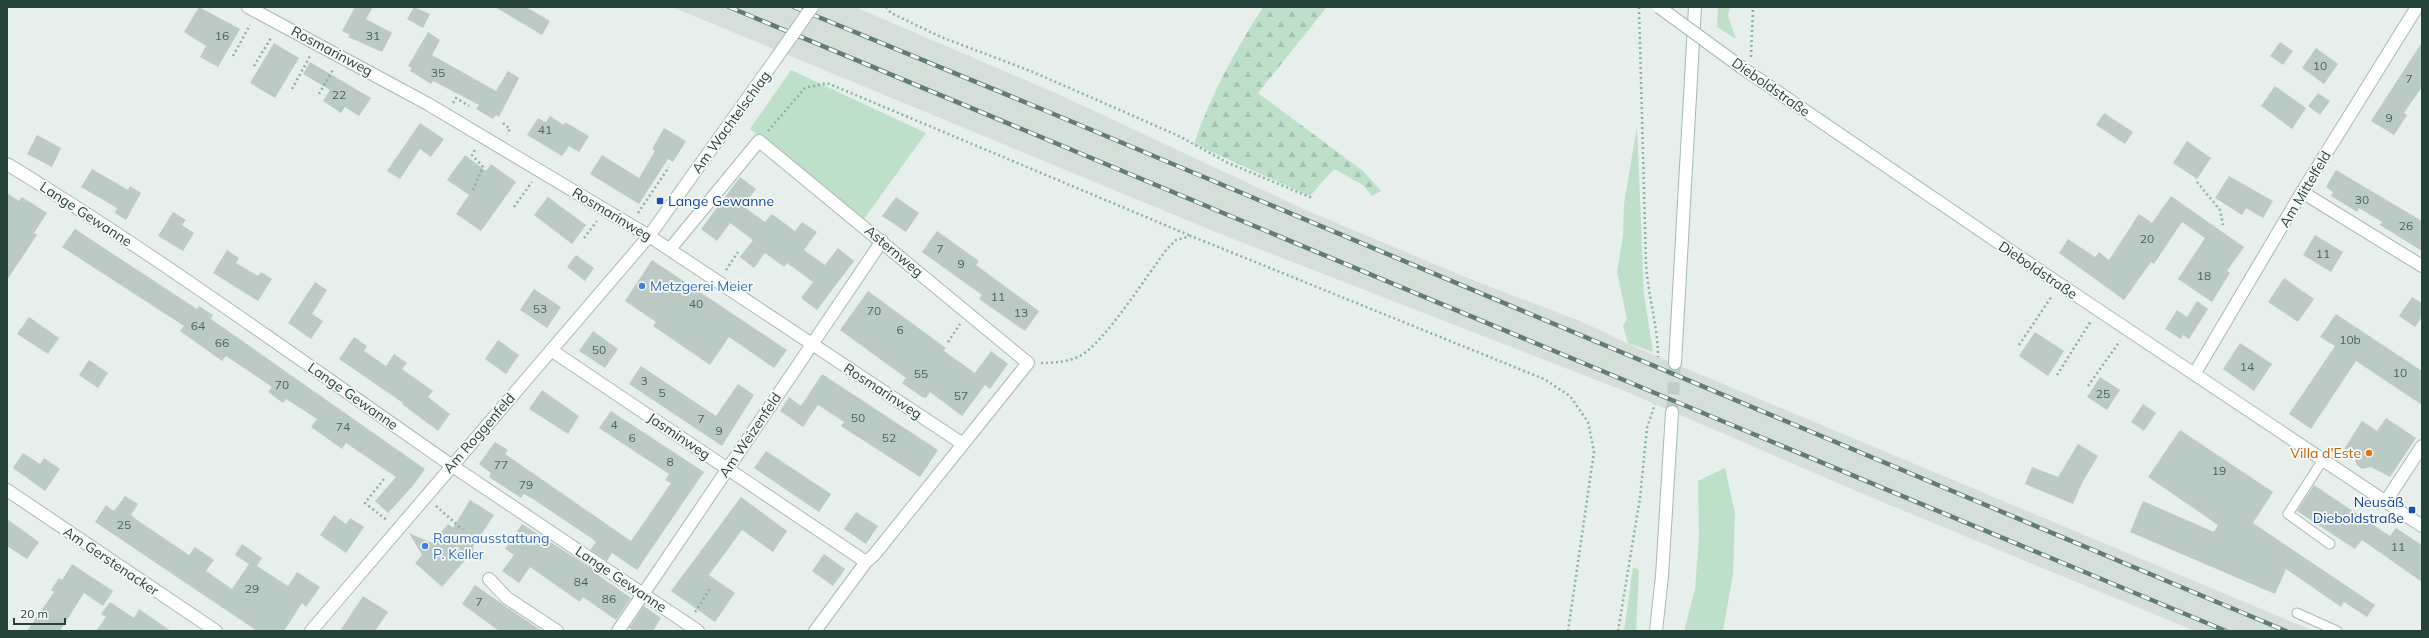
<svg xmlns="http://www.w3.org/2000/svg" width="2429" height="638" font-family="Mulish,sans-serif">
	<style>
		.built { fill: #d4dfda }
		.grass { fill: #bfe0c8 }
		.forest { fill: url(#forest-firs) }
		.building { fill: #bbcac4 }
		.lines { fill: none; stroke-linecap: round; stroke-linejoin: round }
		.secondary-tunnel { stroke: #bfccc8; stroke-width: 12; stroke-dasharray: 12 6; stroke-linecap: butt }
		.lane-casing { stroke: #a8b8b2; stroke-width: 11 }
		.street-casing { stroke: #a8b8b2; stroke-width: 14 }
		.secondary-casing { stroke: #a4bbb3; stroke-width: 14 }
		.path { stroke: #86b3a5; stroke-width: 2.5; stroke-dasharray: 2 3; stroke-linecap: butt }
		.lane { stroke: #fff; stroke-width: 9 }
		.street { stroke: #fff; stroke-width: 12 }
		.secondary { stroke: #fff; stroke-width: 12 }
		.rail-casing { stroke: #5f7d75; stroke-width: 4.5 }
		.rail { stroke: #f7fbf9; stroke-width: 3; stroke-dasharray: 9; stroke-linecap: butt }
		.street-bridge-casing { stroke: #a8b8b2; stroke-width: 14; stroke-linecap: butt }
		.secondary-bridge-casing { stroke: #a4bbb3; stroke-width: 14; stroke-linecap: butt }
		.street-bridge { stroke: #fff; stroke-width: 12 }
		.secondary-bridge { stroke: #fff; stroke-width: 12 }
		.transit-dot { fill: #1a4fb4; stroke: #f7fbf9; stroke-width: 1.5 }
		.shop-dot { fill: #3f7fe0; stroke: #f7fbf9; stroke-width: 1.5 }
		.food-dot { fill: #e8710a; stroke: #f7fbf9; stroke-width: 1.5 }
		.labels { text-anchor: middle; stroke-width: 3.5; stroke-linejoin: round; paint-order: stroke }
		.number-label { font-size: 12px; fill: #4a645c }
		.street-label { font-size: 14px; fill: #24423a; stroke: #f7fbf9 }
		.transit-label { font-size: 14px; fill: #164399; stroke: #f7fbf9; text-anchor: start }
		.shop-label { font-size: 14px; fill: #366cbe; stroke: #f7fbf9; text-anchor: start }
		.food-label { font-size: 14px; fill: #c56008; stroke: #f7fbf9; text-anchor: end }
	</style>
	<defs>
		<pattern id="forest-firs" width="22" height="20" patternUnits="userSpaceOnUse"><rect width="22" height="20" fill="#bfe0c8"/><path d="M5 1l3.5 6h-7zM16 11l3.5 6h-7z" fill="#a4c1ad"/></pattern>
	</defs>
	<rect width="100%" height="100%" fill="#e6efeb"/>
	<path class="built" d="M672,7H855L1060,95L1308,211L1470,279L1580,321L1642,350L2314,631H2195L1868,496L1627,392L1218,233Z"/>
	<path class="grass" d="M1718,7H1730L1728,16L1736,39L1717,27Z
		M791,70L926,133L864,219L750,129Z
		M1637,126L1644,294L1653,352L1628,343L1623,326L1627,319L1617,272L1623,236L1624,204Z
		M1725,468L1735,513L1733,574L1723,631H1684L1695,589L1699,538L1698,481Z
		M1633,567L1639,570L1636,631H1624Z"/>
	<path class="forest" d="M1263,7H1327L1258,93L1363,171L1381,191L1372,196L1363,185L1334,169L1310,196L1194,144C1211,94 1235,51 1263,7Z"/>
	<path class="building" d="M199,7L240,29L218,67L200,57L206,46L184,32Z
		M355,7H373L366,19L392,33L382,52L348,37L350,35L342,31Z
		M414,7L430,14L423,28L407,19Z
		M495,7H526L550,21L542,35Z
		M428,32L440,40L432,55L496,91L508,71L519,78L499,117L496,115L493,119L476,109L479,105L433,81L431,84L410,71L412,68L408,66Z
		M2280,42L2293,51L2283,65L2270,56Z
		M2422,42V87L2404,113L2407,115L2394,135L2371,121Z
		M274,43L299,58L275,98L250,83Z
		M2316,48L2338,64L2324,84L2302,68Z
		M310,62L371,98L359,116L345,107L341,113L323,101L330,90L303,74Z
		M2275,86L2306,108L2292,129L2261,106Z
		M2318,93L2330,101L2320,115L2308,106Z
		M2104,113L2133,132L2125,144L2096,125Z
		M550,116L564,125L565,122L589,136L579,152L569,146L562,156L527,135L538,118L546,122Z
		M420,123L444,139L431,157L420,149L400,179L387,171Z
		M664,128L686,141L673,162L668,159L639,204L590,174L602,155L639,178L655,151L652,149Z
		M37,135L61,148L52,167L27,154Z
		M2187,141L2211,158L2197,179L2173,163Z
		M465,155L486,171L491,164L516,182L481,231L456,214L469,195L447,180Z
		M92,169L128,190L130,186L141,193L126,220L115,213L117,208L81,187Z
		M2336,170L2422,221V251L2380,225L2382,222L2359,208L2357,212L2331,196L2333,192L2326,187Z
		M2229,176L2273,201L2263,218L2246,208L2242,215L2215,198Z
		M740,177L756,189L743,206L765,222L772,214L795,231L802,222L817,232L804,250L825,265L838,248L854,261L817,310L801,298L813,282L787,263L784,267L765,253L754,268L740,257L753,240L730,223L717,241L701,229Z
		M7,193L19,201L22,197L47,213L34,233L37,235L7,280Z
		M2171,196L2244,247L2227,271L2230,273L2212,302L2178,279L2205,238L2182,222L2154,264L2151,262L2124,300L2059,253L2068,239L2095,257L2099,252L2109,260L2139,214L2152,223Z
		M548,197L586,225L572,244L534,215Z
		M896,197L919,213L906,232L882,216Z
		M173,212L186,220L182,225L194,233L183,251L158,236Z
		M75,229L197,309L199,306L213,315L211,319L425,469L412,487L388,513L375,501L396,477L346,443L342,449L311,427L317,419L286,399L283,403L268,392L272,387L226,356L222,361L180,331L184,326L62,247Z
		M937,231L979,261L976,265L1039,311L1025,331L979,299L982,295L922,252Z
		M2315,235L2343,252L2331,272L2303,255Z
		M227,250L239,258L236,263L258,276L261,272L272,279L258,301L213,273Z
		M576,255L594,268L585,281L567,267Z
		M652,260L787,350L774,368L729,337L710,365L653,326L656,322L625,301Z
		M2284,278L2314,299L2298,322L2268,302Z
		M315,282L327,290L312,314L323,321L311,339L288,323Z
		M534,289L561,307L547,328L520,310Z
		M868,291L946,348L944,351L975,373L991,351L1008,364L990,389L985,385L962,416L930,392L926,398L922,397L902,383L906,378L840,330Z
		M2412,297L2422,303V317L2415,327L2399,316Z
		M2197,301L2208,309L2189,339L2183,335L2181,339L2165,329L2177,310L2187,317Z
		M2336,314L2422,371V405L2356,361L2311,429L2289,414L2335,346L2320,337Z
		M29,317L59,338L48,354L17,334Z
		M593,331L618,349L605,368L579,351Z
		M2035,332L2064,351L2048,376L2019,356Z
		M354,337L367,346L364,351L386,366L394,354L407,363L402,369L433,391L428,397L450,414L438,431L402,404L403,403L339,359Z
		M498,340L519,355L506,374L485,359Z
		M2240,343L2272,364L2254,391L2223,369Z
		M89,360L108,373L98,388L79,375Z
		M641,366L716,416L738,384L754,395L722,446L629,384Z
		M822,374L938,450L920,477L841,426L844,422L818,405L803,427L780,411L789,397L801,406Z
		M2100,377L2120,390L2107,410L2087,397Z
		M542,390L579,416L568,434L529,409Z
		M2143,404L2156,413L2144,431L2131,422Z
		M611,411L704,472L637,570L612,553L607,561L590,550L596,542L591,538L533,499L524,494L521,498L489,477L491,473L479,464L495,442L508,450L505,454L631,541L671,483L665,480L669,474L599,428Z
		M2386,418L2416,438L2390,477L2371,467L2362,469L2357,465L2353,455L2344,449L2362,421L2377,431Z
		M2180,430L2273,492L2253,523L2375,605L2367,617L2344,602L2341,607L2286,569L2275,594L2130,532L2143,501L2214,532L2218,525L2148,477Z
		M2078,444L2098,456L2082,483L2073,504L2025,484L2032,467L2058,477Z
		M766,451L831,494L819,512L754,468Z
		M23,453L40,464L44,458L60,469L45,491L13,468Z
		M2314,485L2390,536L2396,528L2422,545V582L2362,540L2355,549L2297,511Z
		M125,496L138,504L131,515L137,520L189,555L195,547L214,560L206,571L232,589L249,564L235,555L242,544L262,558L257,566L288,586L297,572L320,587L306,607L302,603L284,631H257L95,522L106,505L114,511Z
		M741,497L787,531L773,552L742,530L709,575L735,593L715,622L671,591Z
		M470,500L494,515L473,547V551L442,587L415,563L422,555L409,533L432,543L448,524L453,528Z
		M856,512L878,526L866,544L844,529Z
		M334,515L346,524L350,518L364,527L346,553L320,535Z
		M7,519L39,542L27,559L7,546Z
		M522,524L599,573L598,575L631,598L616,620L583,597L580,602L530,567L519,583L502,571L514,555L505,549Z
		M824,554L845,569L833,586L812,571Z
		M72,564L113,591L103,606L84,593L60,631H27L54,592L51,590L59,578L62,580Z
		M475,585L505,606L542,631H499L462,604Z
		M363,596L388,612L375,631H340Z
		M110,602L134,618L139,609L171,631H96L106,617L101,614Z
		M644,606L661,618L653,631H633L629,628Z"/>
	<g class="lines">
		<path class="secondary-tunnel" d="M1672,412L1675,363"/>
		<g class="lane-casing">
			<path id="lane" d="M2324,458L2288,514L2330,544
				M2297,613L2337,631"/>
		</g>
		<g class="street-casing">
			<path id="street" d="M248,7L428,104L649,236L963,444
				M7,164C160,257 304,363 451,465C533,521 616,575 698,631
				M2302,192L2422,266
				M670,249L759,141L1028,363L874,555L866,562L815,631
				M551,350L866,562
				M2195,373L2302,192L2417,7
				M7,490L216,631
				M2386,501L2422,446
				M489,579L507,598L557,631
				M311,631L649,236L777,57
				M618,631L882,241"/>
		</g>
		<g class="secondary-casing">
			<path id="secondary" d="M1741,67L2046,275L2422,526
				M1675,363L1695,7
				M1656,631L1662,576L1672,412"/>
		</g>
		<path class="path" d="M886,7L891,13L941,37L1033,72L1179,136L1226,162L1312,198
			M1639,7L1646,264C1648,296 1658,326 1658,357
			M233,56L250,25
			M1751,57L1753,7
			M254,66L272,36
			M292,89L310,56
			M319,94L334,68
			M453,103L456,98L469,106
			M503,123L510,129L507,134
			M768,131L805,88L827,83L1191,236
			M2197,182L2220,210L2223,225
			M473,190L483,167L472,155L476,148
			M514,207L532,182
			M638,213L669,167
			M584,238L597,221
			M726,270L738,252
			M948,342L960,324
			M2019,345L2052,296
			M1041,363C1053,363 1068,362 1080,356C1105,342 1147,275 1167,249L1176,240L1191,236L1544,379L1570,396L1588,422L1594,452L1568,631
			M2057,375L2091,321
			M2088,386L2120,341
			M384,479L365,503L388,521
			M436,506L463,530
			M695,612L710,589
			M1618,631L1640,498L1647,428L1655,404"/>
		<use href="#lane" class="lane"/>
		<use href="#street" class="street"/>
		<use href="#secondary" class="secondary"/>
		<g class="rail-casing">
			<path id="rail" d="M729,7L2226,631
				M794,7L1044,110L2286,631"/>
		</g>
		<use href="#rail" class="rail"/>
		<g class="street-bridge-casing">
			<path id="street-bridge" d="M777,57L812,7"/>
		</g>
		<g class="secondary-bridge-casing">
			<path id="secondary-bridge" d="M1659,7L1741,67"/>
		</g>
		<use href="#street-bridge" class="street-bridge"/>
		<use href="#secondary-bridge" class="secondary-bridge"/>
	</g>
	<g class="transit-dot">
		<rect x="656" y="197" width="8" height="8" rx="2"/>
		<rect x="2408" y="506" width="8" height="8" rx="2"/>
	</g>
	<g class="shop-dot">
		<circle cx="642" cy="286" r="4"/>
		<circle cx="425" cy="546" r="4"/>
	</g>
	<circle class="food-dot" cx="2369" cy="453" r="4"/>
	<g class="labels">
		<g class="number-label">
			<text x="222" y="40">16</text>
			<text x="373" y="40">31</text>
			<text x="2320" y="70">10</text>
			<text x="438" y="77">35</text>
			<text x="2409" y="83">7</text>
			<text x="339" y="99">22</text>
			<text x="2389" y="122">9</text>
			<text x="545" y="134">41</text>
			<text x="2362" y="204">30</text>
			<text x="2406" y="230">26</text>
			<text x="2147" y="243">20</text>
			<text x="940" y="253">7</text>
			<text x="2323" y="258">11</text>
			<text x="961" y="268">9</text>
			<text x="2204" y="280">18</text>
			<text x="998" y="301">11</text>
			<text x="696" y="308">40</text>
			<text x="540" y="313">53</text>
			<text x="874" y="315">70</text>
			<text x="1021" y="317">13</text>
			<text x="198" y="330">64</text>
			<text x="900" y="334">6</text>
			<text x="2350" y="344">10b</text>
			<text x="222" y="347">66</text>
			<text x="599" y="354">50</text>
			<text x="2247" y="371">14</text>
			<text x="2400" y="377">10</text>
			<text x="921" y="378">55</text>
			<text x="644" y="385">3</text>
			<text x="282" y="389">70</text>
			<text x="662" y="397">5</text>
			<text x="2103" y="398">25</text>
			<text x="961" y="400">57</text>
			<text x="858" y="422">50</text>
			<text x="701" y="423">7</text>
			<text x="614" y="429">4</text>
			<text x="343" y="431">74</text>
			<text x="719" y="435">9</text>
			<text x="632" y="442">6</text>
			<text x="889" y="442">52</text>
			<text x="670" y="466">8</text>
			<text x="501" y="469">77</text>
			<text x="2219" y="475">19</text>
			<text x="526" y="489">79</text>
			<text x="124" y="529">25</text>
			<text x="2398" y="551">11</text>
			<text x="581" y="586">84</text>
			<text x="252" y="593">29</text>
			<text x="609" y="603">86</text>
			<text x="479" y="606">7</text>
		</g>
		<g class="street-label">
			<text transform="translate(332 51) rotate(28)" y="5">Rosmarinweg</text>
			<text transform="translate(1771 87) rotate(35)" y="5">Dieboldstraße</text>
			<text transform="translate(731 122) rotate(-54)" y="5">Am Wachtelschlag</text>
			<text transform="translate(2305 189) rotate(-59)" y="5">Am Mittelfeld</text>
			<text transform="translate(86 214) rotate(33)" y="5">Lange Gewanne</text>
			<text transform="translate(612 214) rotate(31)" y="5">Rosmarinweg</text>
			<text transform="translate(894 251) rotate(40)" y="5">Asternweg</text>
			<text transform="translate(2038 270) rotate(34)" y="5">Dieboldstraße</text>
			<text transform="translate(883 391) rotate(33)" y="5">Rosmarinweg</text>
			<text transform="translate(353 396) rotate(35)" y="5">Lange Gewanne</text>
			<text transform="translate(479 433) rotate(-49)" y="5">Am Roggenfeld</text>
			<text transform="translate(750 435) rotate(-56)" y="5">Am Weizenfeld</text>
			<text transform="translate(679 436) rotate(34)" y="5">Jasminweg</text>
			<text transform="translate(111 561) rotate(34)" y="5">Am Gerstenacker</text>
			<text transform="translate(621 579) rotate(34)" y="5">Lange Gewanne</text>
		</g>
		<g class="transit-label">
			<text x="668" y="206">Lange Gewanne</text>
			<text x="2404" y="507" text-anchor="end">Neusäß<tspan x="2404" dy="16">Dieboldstraße</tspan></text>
		</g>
		<g class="shop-label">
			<text x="650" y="291">Metzgerei Meier</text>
			<text x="433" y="543">Raumausstattung<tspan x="433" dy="16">P. Keller</tspan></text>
		</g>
		<g class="food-label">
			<text x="2361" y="458">Villa d'Este</text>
		</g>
	</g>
	<rect width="2429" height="638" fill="none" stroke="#24423a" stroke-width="16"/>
	<path d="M14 618v6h51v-6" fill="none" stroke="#24423a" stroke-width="2"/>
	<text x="20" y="618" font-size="12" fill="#24423a" stroke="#f7fbf9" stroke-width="3" paint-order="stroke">20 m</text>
</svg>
